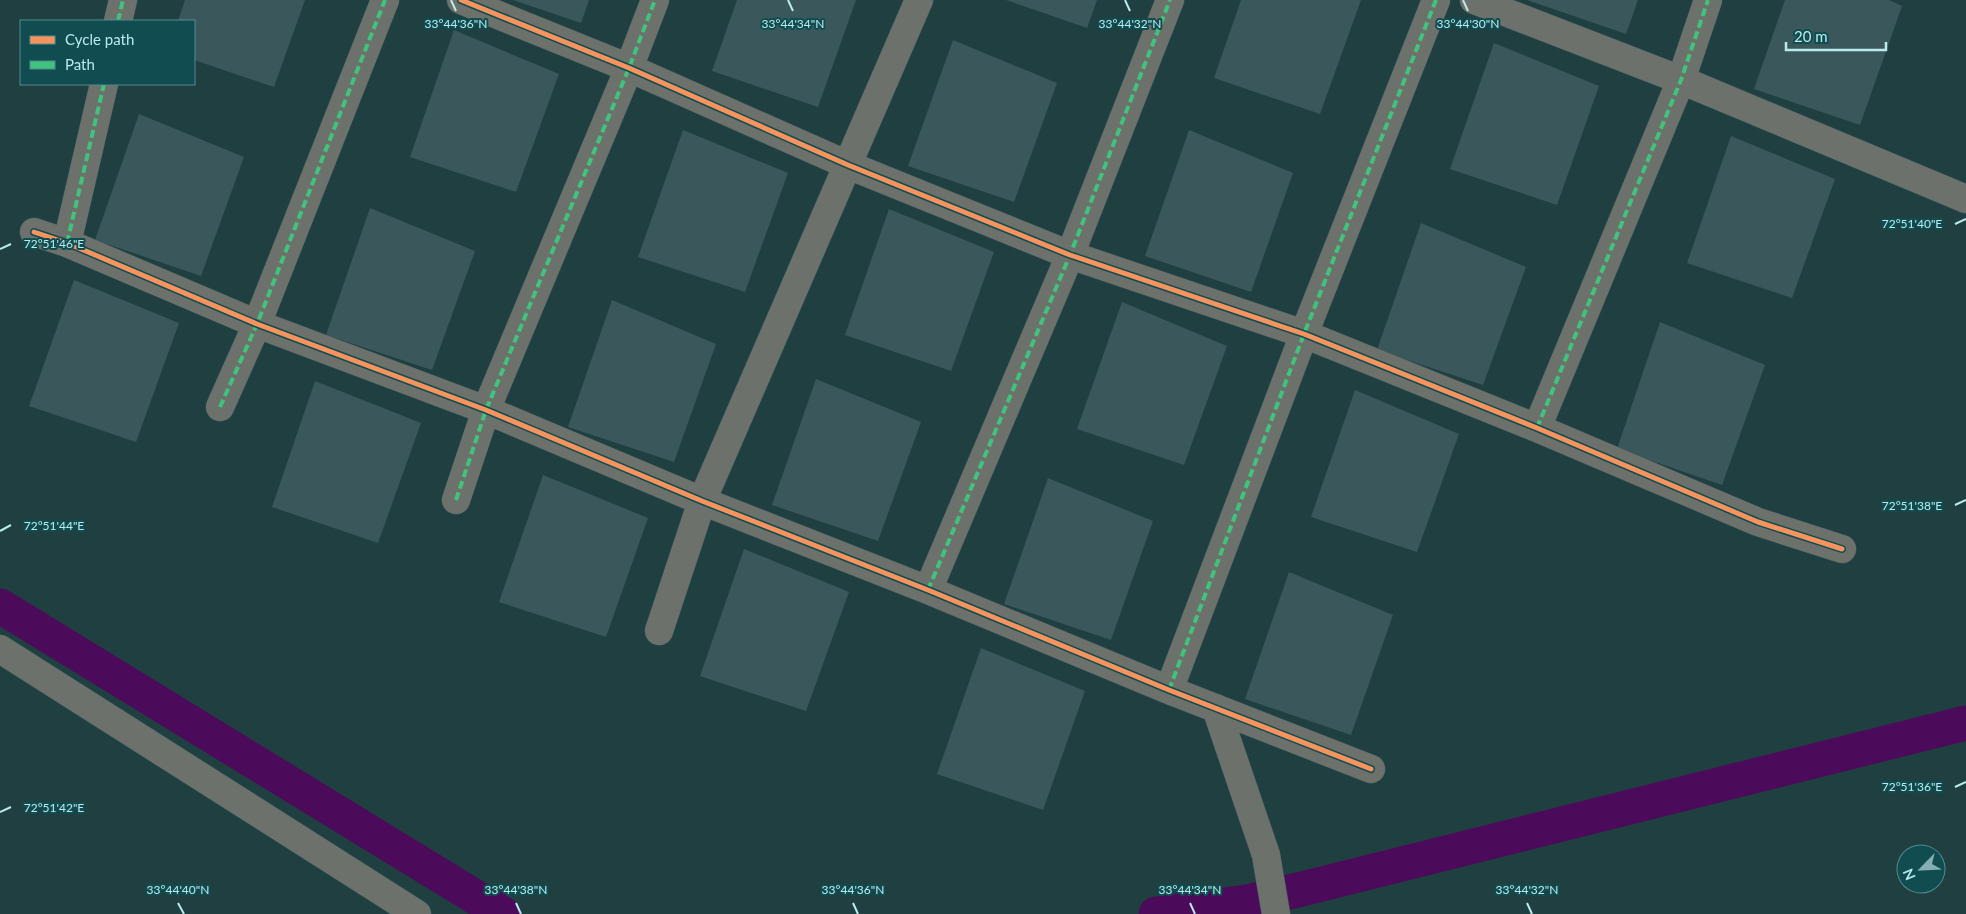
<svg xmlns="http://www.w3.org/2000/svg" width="1966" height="914" font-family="Lato,sans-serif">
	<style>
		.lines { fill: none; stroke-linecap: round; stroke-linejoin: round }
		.canal { stroke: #4c0b5a; stroke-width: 35 }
		.building { fill: #3a585c }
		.street-casing { stroke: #3d5b5e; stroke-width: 29 }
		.street { stroke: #6d716b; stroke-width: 28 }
		.quiet { stroke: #40c37c; stroke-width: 4; stroke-dasharray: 8 4; stroke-linecap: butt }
		.cycleway-casing { stroke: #104c50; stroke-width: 8 }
		.cycleway { stroke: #f8935d; stroke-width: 5 }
		.ticks { fill: none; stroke: #baeaed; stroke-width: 2 }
		.ticks-label { font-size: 12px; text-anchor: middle; fill: #baeaed; stroke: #104c50; stroke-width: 4; stroke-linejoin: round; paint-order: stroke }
	</style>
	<rect width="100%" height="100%" fill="#1f3f41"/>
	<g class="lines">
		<path class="canal" d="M0,606L503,914
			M1156,914L1247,902L1302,889L1966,723"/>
	</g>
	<path class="building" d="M185,0H305L274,87L194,60V21H178Z
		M513,0H589L581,23Z
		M737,0H856L818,107L712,71Z
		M1006,0H1097L1087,28Z
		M1241,0H1361L1320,114L1214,78Z
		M1527,0H1638L1626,34Z
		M1785,0H1889L1902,6L1860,125L1754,89Z
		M454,30L559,74L516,192L410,157Z
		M953,40L1057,83L1014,202L908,166Z
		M1494,43L1599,86L1557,205L1450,169Z
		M139,114L244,157L201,276L95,240Z
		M683,130L788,173L745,292L638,257Z
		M1189,130L1293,173L1251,292L1145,256Z
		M1731,136L1835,179L1792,298L1687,263Z
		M370,208L475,251L432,370L326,335Z
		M889,209L994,252L951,371L845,335Z
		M1421,223L1526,267L1483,385L1377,350Z
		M74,280L179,323L136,442L29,406Z
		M612,300L716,344L674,462L568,427Z
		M1122,302L1227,346L1184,465L1077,429Z
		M1660,322L1765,365L1722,485L1617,449Z
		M816,379L921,422L878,541L772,505Z
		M315,381L421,423L378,543L272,507Z
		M1355,390L1459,434L1417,552L1311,517Z
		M543,475L648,518L606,637L499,602Z
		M1048,478L1153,521L1111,640L1004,604Z
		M744,549L849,592L806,711L700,676Z
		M1289,572L1393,615L1351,735L1245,699Z
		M981,648L1085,691L1043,810L937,774Z"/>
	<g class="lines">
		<g class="street-casing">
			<path id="street" d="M461,0L629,68L848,165L1070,255L1304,334L1537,428L1758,522L1842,549
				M1474,0L1681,80L1966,199
				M118,21L123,0
				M34,232L67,243L257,324L486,410L702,501L928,590L1169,690L1371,769
				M67,243L104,84
				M220,407L257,324L385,0
				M1537,428L1681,80L1708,0
				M456,500L486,410L629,68L655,0
				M928,590L1070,255L1170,0
				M659,631L702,501L919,0
				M0,649L417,914
				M1169,690L1304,334L1436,0
				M1216,708L1266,855L1276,914"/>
		</g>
		<use href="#street" class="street"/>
		<path class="quiet" d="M118,21L123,0
			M67,243L104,84
			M220,407L257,324L385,0
			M1537,428L1681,80L1708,0
			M456,500L486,410L629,68L655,0
			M928,590L1070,255L1170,0
			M1169,690L1304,334L1436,0"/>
		<g class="cycleway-casing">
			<path id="cycleway" d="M461,0L629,68L848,165L1070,255L1304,334L1537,428L1758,522L1842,549
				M34,232L67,243L257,324L486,410L702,501L928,590L1169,690L1371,769"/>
		</g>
		<use href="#cycleway" class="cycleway"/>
	</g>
	<path class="ticks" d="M451,0L456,11M788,0L793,11M1125,0L1130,11M1463,0L1468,11M1955,224L1966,219M0,249L11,244M1955,505L1966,500M0,531L11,525M1955,787L1966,782M0,812L11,807M178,903L184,914M516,903L521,914M853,903L858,914M1190,903L1195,914M1527,903L1532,914"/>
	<g class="ticks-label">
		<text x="456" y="28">33°44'36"N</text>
		<text x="793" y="28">33°44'34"N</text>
		<text x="1130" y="28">33°44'32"N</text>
		<text x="1468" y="28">33°44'30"N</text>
		<text x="1912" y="228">72°51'40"E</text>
		<text x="54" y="248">72°51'46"E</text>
		<text x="1912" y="510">72°51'38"E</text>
		<text x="54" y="530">72°51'44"E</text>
		<text x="1912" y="791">72°51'36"E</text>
		<text x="54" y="812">72°51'42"E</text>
		<text x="178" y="894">33°44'40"N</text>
		<text x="516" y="894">33°44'38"N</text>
		<text x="853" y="894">33°44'36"N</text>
		<text x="1190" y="894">33°44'34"N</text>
		<text x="1527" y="894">33°44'32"N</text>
	</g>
	<rect x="20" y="20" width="175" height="65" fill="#104c50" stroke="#548b8f"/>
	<rect x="30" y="36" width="25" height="8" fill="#f8935d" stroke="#548b8f"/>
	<text x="65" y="45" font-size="15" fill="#baeaed">Cycle path</text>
	<rect x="30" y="61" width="25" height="8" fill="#40c37c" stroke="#548b8f"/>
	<text x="65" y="70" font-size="15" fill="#baeaed">Path</text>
	<g transform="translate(1921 869) rotate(246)"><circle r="24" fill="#104c50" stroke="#548b8f"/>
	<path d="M0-4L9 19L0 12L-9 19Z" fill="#84aeb1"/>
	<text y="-8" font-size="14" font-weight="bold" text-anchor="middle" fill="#baeaed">N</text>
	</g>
	<path d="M1786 42v8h100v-8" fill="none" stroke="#baeaed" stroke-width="2.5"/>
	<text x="1794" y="42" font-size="15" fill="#baeaed" stroke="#104c50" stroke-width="4" paint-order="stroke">20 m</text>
</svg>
